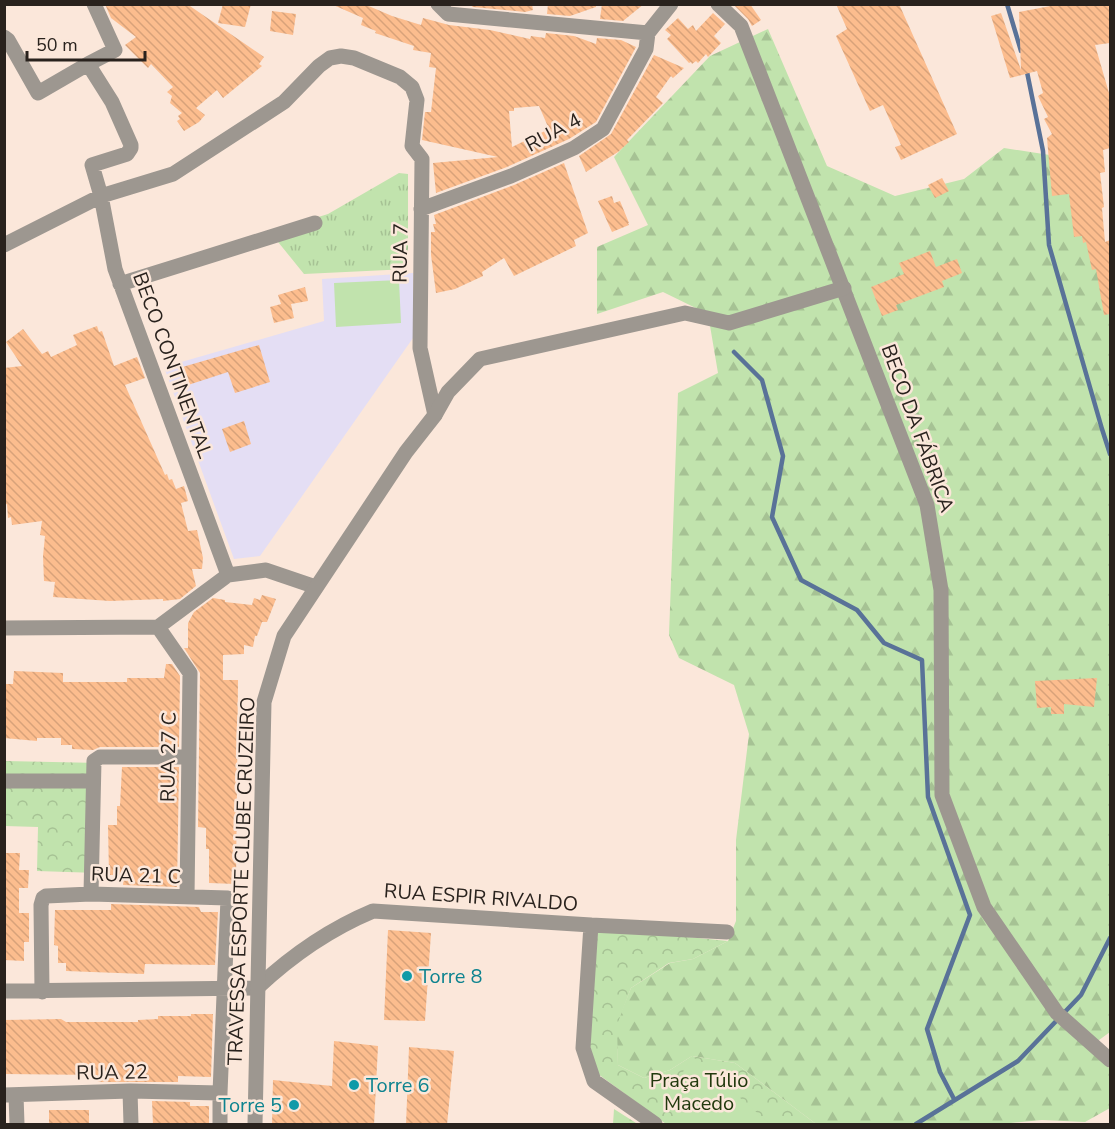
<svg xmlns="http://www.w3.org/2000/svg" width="1115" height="1129" font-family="'Nunito Sans',sans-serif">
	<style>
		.education { fill: #e4def4 }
		.grass { fill: url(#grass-tufts) }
		.forest { fill: url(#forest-firs) }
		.park { fill: url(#park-crowns) }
		.pitch { fill: #c1e3ad }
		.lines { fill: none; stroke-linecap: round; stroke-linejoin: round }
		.stream { stroke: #597298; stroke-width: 4.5 }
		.building { fill: url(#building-back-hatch); fill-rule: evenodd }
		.minor { stroke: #9d9790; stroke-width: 15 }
		.tertiary { stroke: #9d9790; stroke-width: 15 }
		.culture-dot { fill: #0f9aa8; stroke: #fbe7da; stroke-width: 2 }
		.labels { text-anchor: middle; stroke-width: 5; stroke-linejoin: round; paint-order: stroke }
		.street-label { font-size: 20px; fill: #29221d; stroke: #fbe7da }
		.culture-label { font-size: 20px; fill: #0d838f; stroke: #fbe7da; text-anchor: start }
		.park-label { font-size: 20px; fill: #21390d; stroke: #fbe7da }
	</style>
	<defs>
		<pattern id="grass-tufts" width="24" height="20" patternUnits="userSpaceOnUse" patternTransform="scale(1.5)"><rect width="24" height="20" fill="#c1e3ad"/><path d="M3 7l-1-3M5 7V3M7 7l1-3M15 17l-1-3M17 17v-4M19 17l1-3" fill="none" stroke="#a6c294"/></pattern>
		<pattern id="forest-firs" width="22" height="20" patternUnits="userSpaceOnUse" patternTransform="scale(1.5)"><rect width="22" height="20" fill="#c1e3ad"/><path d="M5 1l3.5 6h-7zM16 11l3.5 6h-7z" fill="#a6c294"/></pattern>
		<pattern id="park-crowns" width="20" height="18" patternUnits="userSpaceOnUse" patternTransform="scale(1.5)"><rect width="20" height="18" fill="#c1e3ad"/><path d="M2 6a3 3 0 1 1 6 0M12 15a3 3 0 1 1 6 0" fill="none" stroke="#a6c294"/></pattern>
		<pattern id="building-back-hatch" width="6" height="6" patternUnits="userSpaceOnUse" patternTransform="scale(1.5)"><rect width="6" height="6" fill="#fcbd8e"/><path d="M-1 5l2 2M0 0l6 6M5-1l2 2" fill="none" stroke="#d8a27a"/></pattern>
	</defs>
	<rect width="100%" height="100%" fill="#fbe7da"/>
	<path class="education" d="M413,273V338L260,556L234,559L164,367L324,321L322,279Z"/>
	<path class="grass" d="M399,173L408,174V269L304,274L270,232L328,214Z"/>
	<path class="forest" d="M768,29L827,166L895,196L964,179L1004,148L1069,158L1110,263V1032L1095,1043L1110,1070V1108L1085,1122L1042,1120L1001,1124H816L735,1063L692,1056L670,1070L644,1078L618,1065L616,1025L631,988L670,963L693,959L728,941L736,921V840L749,734L734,685L679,658L669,635L678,393L718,373L708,314L663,292L597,314V247L648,225L614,157L710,56Z
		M614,1109L636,1123L639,1124H613Z"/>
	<path class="park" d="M5,761L100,763L98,873L37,871L38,827L5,826Z
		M598,928L728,941L693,959L669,963L631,988L617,1025L618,1065L644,1078L670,1070L692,1056L735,1063L816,1124H666L598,1074L588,1047Z"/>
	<path class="pitch" d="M399,280L401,323L336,327L334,283Z
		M692,1056L770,1124H695L665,1104Z"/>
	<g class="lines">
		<path class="stream" d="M1007,4L1021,51
			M1026,67L1043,151L1049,245L1102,429L1110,454
			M734,352L762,380L783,456L772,517L801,580L857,610L884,643L922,660L928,797L970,915L927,1029L940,1072L954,1099
			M916,1124L1018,1061L1081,995L1110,938"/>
	</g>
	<path class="building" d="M105,4H187L264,57L259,64L262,66L223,98L217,90L196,108L205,115L199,122L184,131L177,121L180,119L178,116L182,113L170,103L172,96L167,92L173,87L151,64L148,68L125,45L136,37L111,18Z
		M223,4H251L245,27L218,23Z
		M331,4H364L392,16L421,25L423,18L449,25L490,30L530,39L531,36L545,38L546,33L574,36L596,44L597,38L621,40L636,47L596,122L569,139L507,167L436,193L433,163L498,157L422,140L425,112H431L436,68L429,67L431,53L413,50L414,46L375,33L376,31L361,25L363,18ZM539,106L549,129L512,147L509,111H514V108Z
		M469,4H532L533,10L525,12L473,7Z
		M548,4H596V7L570,16L547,14Z
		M602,4H644L623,21L600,19Z
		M733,4H750L761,20L752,26L748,19Z
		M836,4H899L957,134L901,160L895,147L901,145L883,105L870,111L836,36L847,29Z
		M1061,4H1110V43L1095,45L1109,93L1110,108V148L1103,150L1105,172L1100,173L1104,207L1102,208L1105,242L1110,240V314L1104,315L1096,269L1092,270L1086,242L1083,243L1082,236L1074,237L1069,194L1052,196L1047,138L1052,134L1044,119L1048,117L1038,96L1043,93L1037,71L1010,78L991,16L1001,13L1021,70L1019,12Z
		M272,11L296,14L293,35L270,31Z
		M713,13L725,24L714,36L721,43L708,57L706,54L698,63L696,61L692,64L691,62L689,63L667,39L671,35L665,30L678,18L688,29L693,25L696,31Z
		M654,55L684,68L673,78L671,76L656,97L663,103L627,140L629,142L618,152L586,172L579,156L611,134Z
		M564,163L588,233L574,240L576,246L514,276L504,258L482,272L483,276L455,289L436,293L431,255V232H435L433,224H436L434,215L514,185Z
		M942,178L949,191L935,198L928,185Z
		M612,196L614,203L620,201L629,223H628L629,225L612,232L598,201Z
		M930,251L936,267L957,259L962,273L942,281L944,287L896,305L898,310L882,316L871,287L904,274L899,263Z
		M305,287L308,301L291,304L294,318L274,323L270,307L281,304L278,295Z
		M97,326L99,332L102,331L114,366L137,357L145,378L125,385L165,475L167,474L169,480L172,479L176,489L184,486L188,501L181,503L188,531L197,530L203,558L202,569H192L196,586L180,599L163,601V599L110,601L53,597L55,582L44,581L43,556L45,536L40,535L42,521L12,525L11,517L8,518L7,504L4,505V368L22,366L6,342L23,329L42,354L48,351L51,357L77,345L73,335Z
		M259,345L270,382L235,393L228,372L185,386L179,368Z
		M244,421L251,444L230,452L222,429Z
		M262,595L276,599L267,622H262L257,636H255L253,647L244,645V654L223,655V680H238L236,884L209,883V849H206V828L198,827L200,673L184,648H188V623L194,612L213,598L225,600V602L252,605L254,598L260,600Z
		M166,664H172L180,676L179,747H100L93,750L72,749V745H61V738H37V741L4,738V684H13L14,671L63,673V682H127V678H164Z
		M1097,678L1094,707L1064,704V714H1051V707L1037,708L1035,681Z
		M122,767H179L177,887L123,885L124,875H109L108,825H117V806H120Z
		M4,853H20L19,870H29L28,888H19V913H29V942H24V961L4,960Z
		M111,904L199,907L201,912H218L215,965L145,964L144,974L66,971V963H58V946L54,945L55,910H111Z
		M388,930L431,933L425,1021L384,1020Z
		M191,1014H213L211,1077L178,1076V1082H97V1075L4,1074V1020L61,1019L66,1022H138V1020L158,1019V1016H191Z
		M334,1041L378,1046L374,1125H272L273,1080L332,1086Z
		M409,1047L454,1051L447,1125H406Z
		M152,1101L190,1102V1106H209V1123L153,1125Z
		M49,1110H89V1125H49Z"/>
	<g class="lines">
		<path class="minor" d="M438,4L448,14L648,33
			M718,4L741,26L927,505L941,590L942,795L984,907L1057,1013L1110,1060
			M4,37L8,40L38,93L88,64L112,102L131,145V148L127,154L92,165L101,196L115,269L228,575
			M88,64L115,50L94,4
			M421,209L511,176L574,148L603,129L646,49L648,33L671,4
			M4,245L101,196L173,174L284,102L319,66L330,58L341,56L354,58L400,77L412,87L417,100L412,146L422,159L420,348L435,415
			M120,284L315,223
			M228,575L266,570L316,587
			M158,627L190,673L187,897
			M4,628L158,627L228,575
			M4,781H93
			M91,894L94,761L100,757H189
			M591,925L583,1048L594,1081L655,1124
			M4,991L257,988C291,956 330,929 373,911L591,925L727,932
			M42,992L41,905L43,898L46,896L91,894L228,898L220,1093V1124
			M130,1091L131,1124
			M4,1095L130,1091L220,1093
			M16,1095L17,1124"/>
		<path class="tertiary" d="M255,1124L264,702L284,636L406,452L435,415L448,392L480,359L685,313L729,323L844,288"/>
	</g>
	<g class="culture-dot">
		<circle cx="407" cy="976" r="6"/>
		<circle cx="354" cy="1085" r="6"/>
		<circle cx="294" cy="1105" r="6"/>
	</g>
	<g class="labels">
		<g class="street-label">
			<text transform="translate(553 132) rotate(-28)" y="7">RUA 4</text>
			<text transform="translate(400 253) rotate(-89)" y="7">RUA 7</text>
			<text transform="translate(173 365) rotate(70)" y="7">BECO CONTINENTAL</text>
			<text transform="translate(918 428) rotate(70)" y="7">BECO DA FÁBRICA</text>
			<text transform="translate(168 757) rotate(-89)" y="7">RUA 27 C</text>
			<text transform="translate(136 875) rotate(2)" y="7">RUA 21 C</text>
			<text transform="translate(241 881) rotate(-88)" y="7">TRAVESSA ESPORTE CLUBE CRUZEIRO</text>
			<text transform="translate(481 897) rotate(4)" y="7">RUA ESPIR RIVALDO</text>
			<text transform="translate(112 1072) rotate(-1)" y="7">RUA 22</text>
		</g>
		<g class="culture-label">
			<text x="419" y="983">Torre 8</text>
			<text x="366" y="1092">Torre 6</text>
			<text x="282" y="1112" text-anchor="end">Torre 5</text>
		</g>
		<g class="park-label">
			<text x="699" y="1087">Praça Túlio<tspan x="699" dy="23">Macedo</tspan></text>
		</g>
	</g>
	<rect width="1115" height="1129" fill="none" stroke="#29221d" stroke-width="12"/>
	<path d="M27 51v9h118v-9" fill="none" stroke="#29221d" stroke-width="3"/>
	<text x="36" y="51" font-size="18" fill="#29221d" stroke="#fbe7da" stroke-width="4.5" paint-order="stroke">50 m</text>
</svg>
